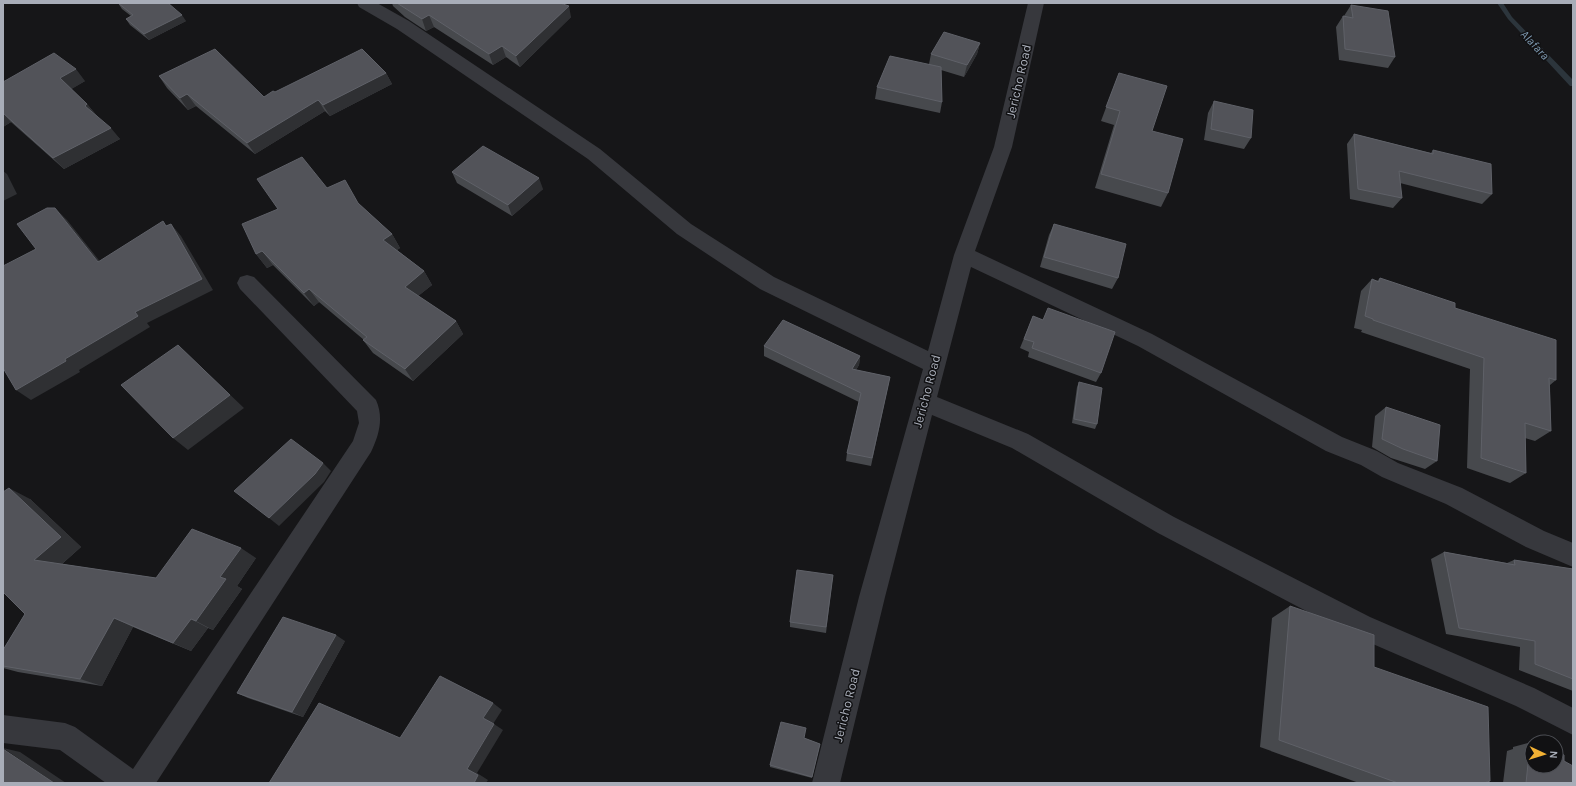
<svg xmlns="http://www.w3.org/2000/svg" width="1576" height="786" font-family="Karla,sans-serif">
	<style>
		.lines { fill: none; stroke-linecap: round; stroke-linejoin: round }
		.stream { fill: #2c353c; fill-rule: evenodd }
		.minor { fill: #37383d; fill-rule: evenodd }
		.wall { fill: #47494d }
		.shaded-wall { fill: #2f3033 }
		.building { fill: #525359; stroke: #5f6168 }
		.labels { text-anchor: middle; stroke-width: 3; stroke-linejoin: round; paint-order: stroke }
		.far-water-label { font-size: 12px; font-style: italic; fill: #7f9bb3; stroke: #111113 }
		.street-label { font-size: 13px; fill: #a8adb8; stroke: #111113 }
	</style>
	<rect width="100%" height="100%" fill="#161618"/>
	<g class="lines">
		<path class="stream" d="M1497,3H1503L1512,17L1573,80V86H1570L1508,19Z"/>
		<path class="minor" d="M357,3H377L409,21L600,149L691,224L774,277L928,351L954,255L994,147L1028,3H1044L1012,147L975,251L1152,334L1342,437L1377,451L1398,463L1462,488L1544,531L1573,543V567L1526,547L1446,504L1382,477L1361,465L1326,451L1138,346L971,267L937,397L1028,434L1174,517L1370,617L1534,688L1573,708V735L1516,706L1352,635L1158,533L1012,448L932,415L885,597L840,783H812L859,597L923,369L760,289L677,234L588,159L397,29L359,7Z
			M247,275L254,277L376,400C384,418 379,435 371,452L156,783H106L60,750L3,743V715L65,723L75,727L133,769L353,441L359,423L357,411L240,289L237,283L240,277Z"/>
	</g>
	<path class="wall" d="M118,3L186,21L149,40L130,25L126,19L131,16L122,9Z
		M392,3H560L571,17L520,67L506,57L493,65L434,27L426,31L405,17L393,6Z
		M1351,5L1395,57L1388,68L1339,60L1336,27L1343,16H1344Z
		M980,43L977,54L964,77L941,70L942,102L940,113L875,99L877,87L929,64L931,54Z
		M386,73L392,84L330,116L325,111L255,154L196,106L188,110L167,88L159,76L264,97L275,92Z
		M1119,73L1152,131L1168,193L1161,207L1095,188L1114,125L1101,121Z
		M85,81L71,89L87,104L97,116H96L120,139L64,169L11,122L3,127V82Z
		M1214,101L1251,138L1244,149L1204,140L1208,113Z
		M1354,134L1431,153L1433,150L1492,194L1482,204L1400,183L1402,198L1393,208L1350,199L1347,144Z
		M452,172L543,189L512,216L457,183Z
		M327,188L359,204L392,234L400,248L397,250L424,271L432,285L418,296L456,321L463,334L413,381L373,353L363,340H364L319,302L314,306L273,265L267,268L256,254L278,209Z
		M1054,224L1118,278L1112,289L1040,267L1049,235Z
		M1380,278L1455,308L1556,380L1550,385L1551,431L1535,441L1525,438L1526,473L1510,483L1467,468L1470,369L1361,332L1362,330L1354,328L1361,291L1372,279L1377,281Z
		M1033,316L1101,373L1096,382L1028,357L1029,352L1020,348Z
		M764,346L860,356L859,365L856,370L890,377L871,466L846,461L847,453L859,402L764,356Z
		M1079,382L1097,424L1095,429L1072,423L1077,387Z
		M1386,407L1437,461L1425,469L1391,458L1372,447L1375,416Z
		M30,499L81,547L62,564L156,578L256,558L237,586L242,589L213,630L208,628L191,651L133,627L102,686L18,672L3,668V650L25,614Z
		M1444,552L1507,563L1514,560L1573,569V691L1519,670L1520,647L1446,634L1431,559Z
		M833,575L826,633L790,627V622Z
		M1290,606L1374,667L1484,783H1359L1260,747L1272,618Z
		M345,641L303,717L248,698L237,693Z
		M804,738L820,744L812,778L770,767V765Z
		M1532,742V766L1564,761L1573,783H1503L1507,751L1513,749V747Z"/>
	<path class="shaded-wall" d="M569,6L571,17L520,67L516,56Z
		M182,15L186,21L149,40L144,34Z
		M429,15L434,27L426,31L422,19Z
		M980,43L977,54L964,77L967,65Z
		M502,46L506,57L493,65L489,54Z
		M76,69L85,81L70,90L60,78Z
		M386,73L392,84L330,116L323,105Z
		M187,94L196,106L188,110L180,98Z
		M318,100L325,111L255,154L247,143Z
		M87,104L97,116L94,117L85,106Z
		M3,113L11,122L3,127Z
		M111,128L120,139L64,169L53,158Z
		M3,171L7,174L17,194L3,201Z
		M539,178L543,189L512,216L508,205Z
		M55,208L67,220L110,274L98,262Z
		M171,224L181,236L213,290L147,323L150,327L79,370L80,372L31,400L16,390L65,359L135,312Z
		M392,234L400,248L391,254L383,240Z
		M262,251L273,265L267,268L256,254Z
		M424,271L432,285L413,300L405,287Z
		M309,289L319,302L314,306L304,293Z
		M456,321L463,334L413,381L405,369Z
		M178,345L244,408L188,450L173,438Z
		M860,356L859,365L851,378L852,369Z
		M323,463L331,471L324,482L279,526L269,518Z
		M9,488L30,499L81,547L55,570L34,560Z
		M241,548L256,558L237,586L242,589L213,630L196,621L220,577Z
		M114,618L133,627L102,686L80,679Z
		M191,619L208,628L191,651L173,643Z
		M336,635L345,641L303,717L292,712Z
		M493,703L502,710L493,724L483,718Z
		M494,724L503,730L477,773L488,780L486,783H474L467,769Z
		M3,748L20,752L66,783H54Z"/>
	<path class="building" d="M118,3H168L182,15L144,34L126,19L133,15Z
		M397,3H560L569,6L516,56L502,46L489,54L429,15L422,19L400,5Z
		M1351,5L1388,11L1395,57L1345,49L1343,16L1353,18Z
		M944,32L980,43L967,65L931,54Z
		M215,49L264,97L273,91L275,92L362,49L386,73L323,105L318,100L247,143L187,94L180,98L159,76Z
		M54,53L76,69L60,78L87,104L85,106L111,128L53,158L3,113V82Z
		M890,56L941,67L942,102L877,87Z
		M1119,73L1167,86L1152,131L1183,139L1168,193L1101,174L1120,111L1106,107Z
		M1214,101L1253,110L1251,138L1211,129Z
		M1354,134L1433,154V150L1491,164L1492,194L1399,171L1402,198L1358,189Z
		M483,146L539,178L508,205L452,172Z
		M302,157L327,188L345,180L358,203L392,234L383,240L424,271L405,287L456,321L405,369L363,340L367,337L309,289L304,293L262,251L256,254L242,224L278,209L257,179Z
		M47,208H55L98,262L163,221L166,226L171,224L202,279L135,312L138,316L65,359L66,361L16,390L3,368V266L36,249L17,224Z
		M1054,224L1126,244L1118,278L1044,257Z
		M1380,278L1455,303V308L1556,340V380L1549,378L1551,431L1525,423L1526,473L1481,458L1484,358L1373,320V319L1365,316L1372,279L1379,282Z
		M1048,308L1115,332L1101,373L1032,348L1034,342L1024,339L1033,316L1043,320Z
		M783,320L860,356L852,369L890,377L872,458L847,453L861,393L764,346Z
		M178,345L230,395L173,438L121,385Z
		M1079,382L1102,388L1097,424L1074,419Z
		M1386,407L1440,425L1437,461L1403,449L1382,439Z
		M291,439L323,463L315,474L269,518L234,491Z
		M9,488L61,537L34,560L156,578L192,529L241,548L220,577L226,579L196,621L191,619L173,643L114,618L80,679L3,666V650L25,614L3,592V492Z
		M1444,552L1515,565L1514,560L1573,569V679L1535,664V641L1459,628Z
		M797,570L833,575L826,627L790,622Z
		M1290,606L1374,635V667L1488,707L1490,781L1484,783H1398L1279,740Z
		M283,617L336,635L292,712L237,693Z
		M440,676L493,703L483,718L494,724L467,769L478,775L474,783H269L319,703L400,738Z
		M781,722L806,728L804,738L820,744L812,777L770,765Z
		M1530,745L1532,746V766H1556V751L1564,755V761L1573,766V783H1526Z
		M3,749L54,783H3Z"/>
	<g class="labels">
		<g class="far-water-label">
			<text transform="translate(1535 45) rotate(47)" y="4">Alafara</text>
		</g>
		<g class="street-label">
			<text transform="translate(1018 81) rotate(-77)" y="5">Jericho Road</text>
			<text transform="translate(926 391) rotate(-75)" y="5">Jericho Road</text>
			<text transform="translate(846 705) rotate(-76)" y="5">Jericho Road</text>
		</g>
	</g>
	<rect width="1576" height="786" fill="none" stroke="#a8adb8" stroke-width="8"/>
	<g transform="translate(1544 754) rotate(94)"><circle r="19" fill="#111113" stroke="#4d4f55"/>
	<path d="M0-3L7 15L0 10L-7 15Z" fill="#f2b134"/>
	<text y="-6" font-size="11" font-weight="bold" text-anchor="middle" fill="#a8adb8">N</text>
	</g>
</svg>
